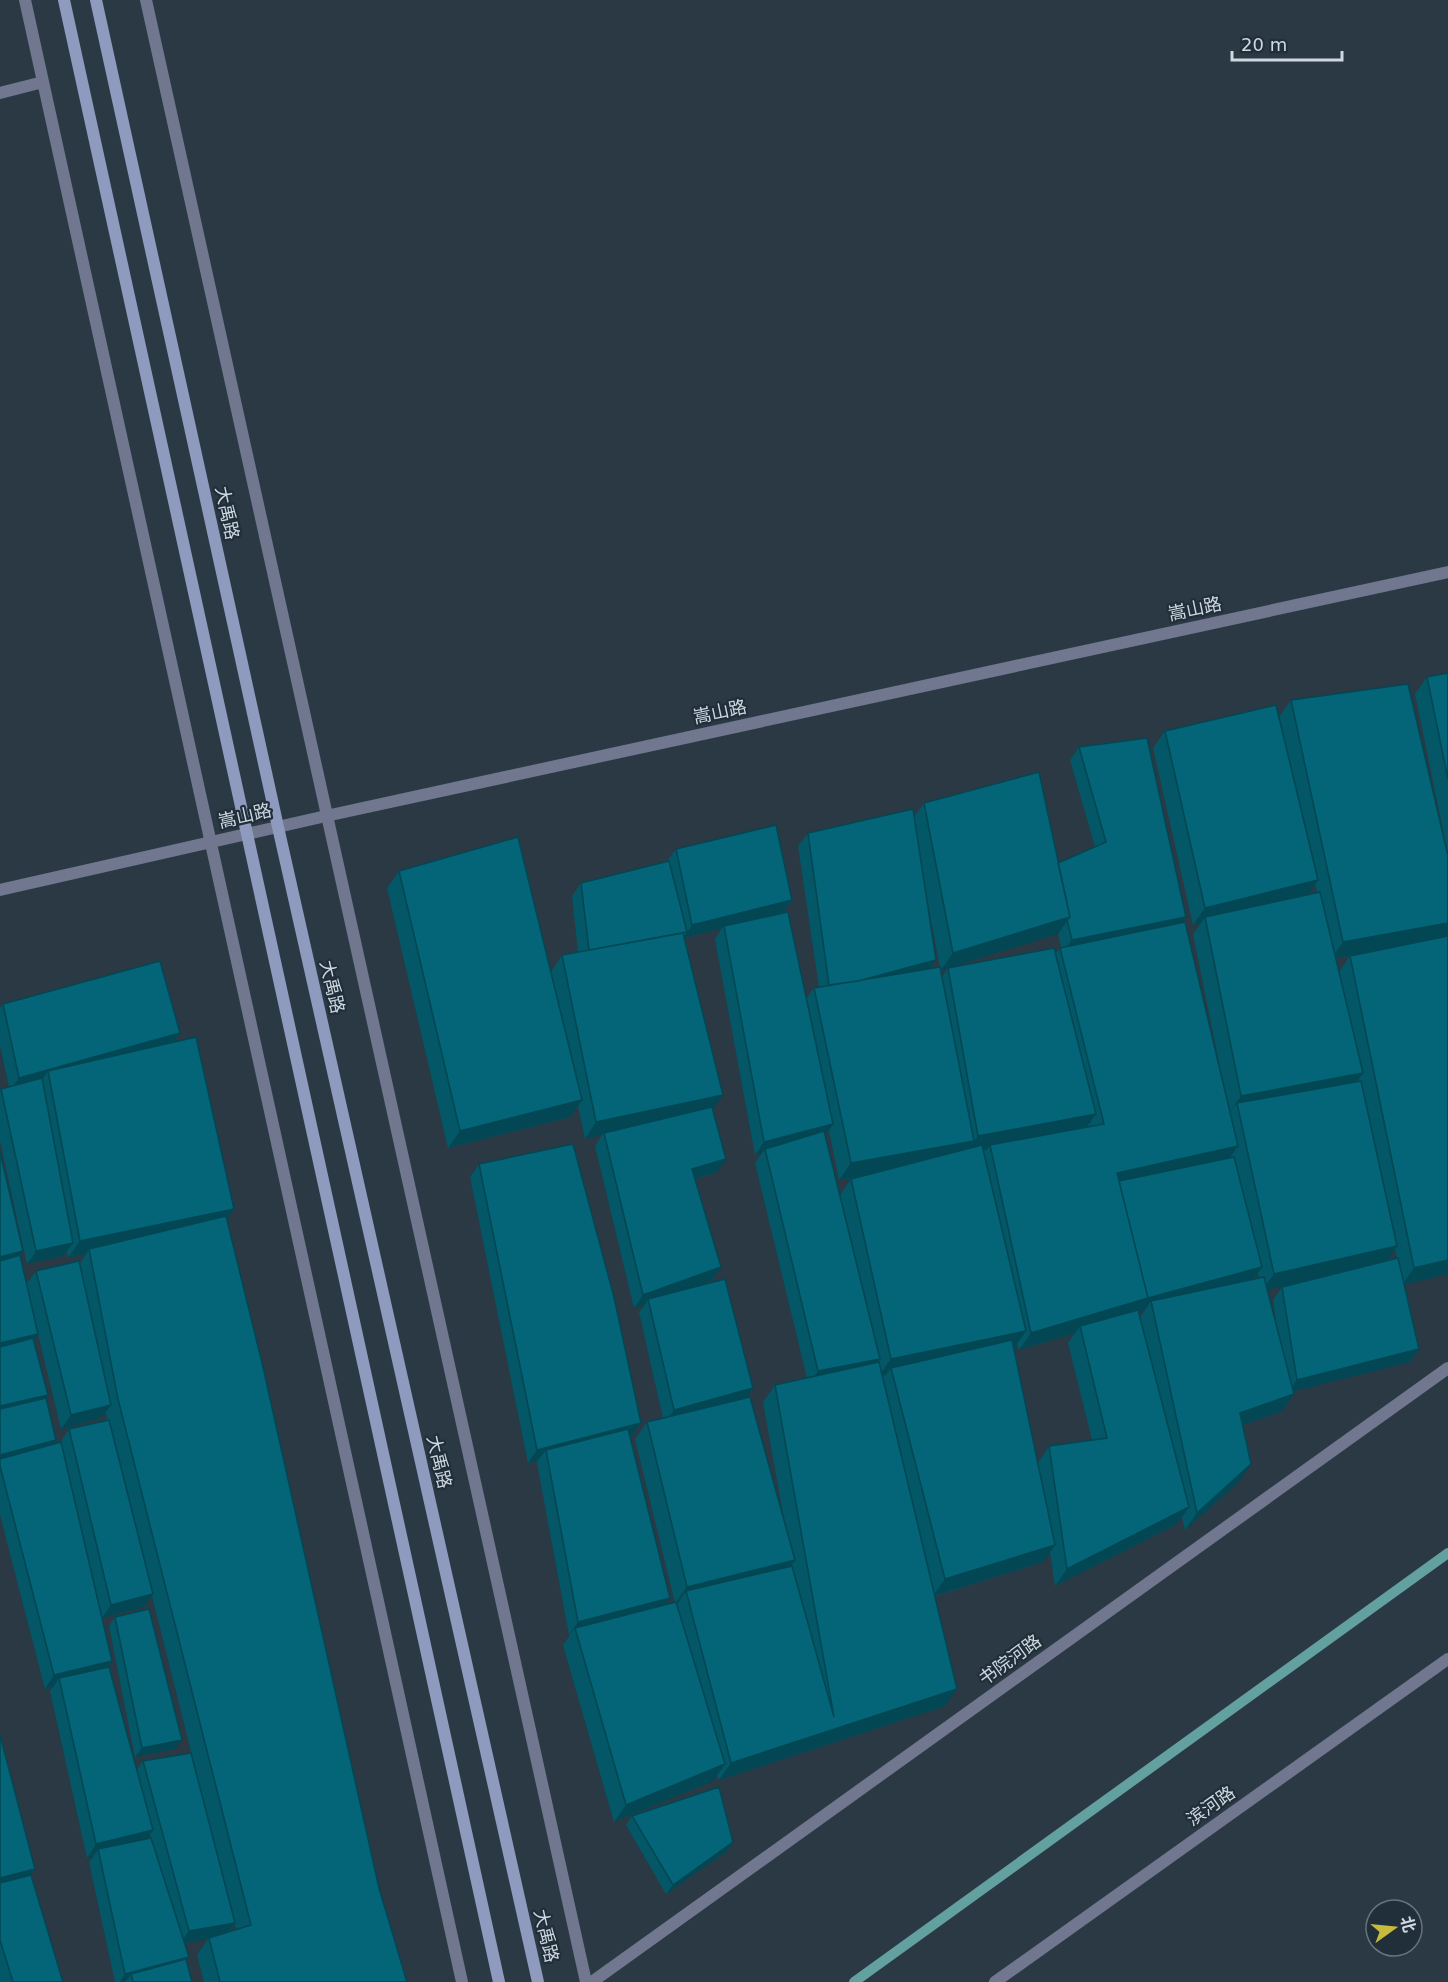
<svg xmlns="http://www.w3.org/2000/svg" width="1448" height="1982" font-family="'DejaVu Sans','Noto Sans SC',sans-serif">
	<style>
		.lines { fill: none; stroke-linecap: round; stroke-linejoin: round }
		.stream { stroke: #62a19f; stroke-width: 10 }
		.minor { stroke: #70778e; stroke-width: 12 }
		.tertiary { stroke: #70778e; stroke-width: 12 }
		.secondary { stroke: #8f9abf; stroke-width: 12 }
		.wall { fill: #035766; fill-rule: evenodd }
		.shaded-wall { fill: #024753 }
		.building { fill: #036577; stroke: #024753; stroke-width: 1.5 }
		.labels { text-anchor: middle; stroke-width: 4.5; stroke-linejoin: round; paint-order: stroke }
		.street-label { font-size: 18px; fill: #cfd8e0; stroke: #212f3b }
	</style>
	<rect width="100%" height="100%" fill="#2b3945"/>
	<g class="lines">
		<path class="stream" d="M854,1982L1448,1553"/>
		<path class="minor" d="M25,0L462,1982
			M146,0L586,1982
			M0,93L43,82"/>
		<path class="tertiary" d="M0,890L326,816L1448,572
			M592,1982L1448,1368
			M995,1982L1448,1659"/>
		<path class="secondary" d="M64,0L499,1982
			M96,0L278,827L538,1982"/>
	</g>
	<path class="wall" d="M1448,673V854L1415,694L1427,677Z
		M1291,700L1448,856V1274L1404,1284L1419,1349L1410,1362L1293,1391L1294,1394L1282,1411L1243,1425L1240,1481L1185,1530L1182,1517L1177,1524L1055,1586L1050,1552L1043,1562L935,1596L945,1706L719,1780L717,1775L713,1781L614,1822L563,1645L570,1635H569L537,1463L538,1460L528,1463L470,1177L479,1164L641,1423L632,1436H629L664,1605L675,1603L635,1439L647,1422L663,1418L639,1312L645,1305L634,1308L595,1146L602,1135L585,1139L578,1106L570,1117L448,1148L387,888L399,871L551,972L562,955L578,952L572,896L581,883L667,861L676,849L792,900L783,913L806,999L814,988L819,987L798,846L808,833L914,817L924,803L1058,863L1095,847L1070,760L1079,747L1186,917L1182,923L1220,1067L1193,934L1201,923L1193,925L1153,748L1165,731L1279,717ZM1315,884L1317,892L1308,894ZM926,894L940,967L930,969L936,960ZM722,928L715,939L755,1155L762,1153L755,1163L807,1378L775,1385L763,1402L784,1519L746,1398L753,1388L693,1287L712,1280L721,1267L695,1179L717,1172L712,1109L684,938ZM1058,933L1061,948H1060L1055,954L948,968L942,977L941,970ZM1350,956L1339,972L1336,958ZM829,1131L839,1180L860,1177L851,1179L840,1195L825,1135ZM1395,1250L1397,1258L1387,1261ZM1258,1273L1259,1278L1253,1280ZM1320,1278L1282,1287L1273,1300L1277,1327L1267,1290ZM1145,1310L1140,1317L1139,1311ZM1075,1333L1068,1343L1092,1440L1049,1446L1038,1463L1014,1348L1017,1344L1019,1350Z
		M3,1004L174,1042L234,1209L227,1219L379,1888L407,1982H204L197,1955L208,1939L185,1943L186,1961L192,1982H115L89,1862L94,1856L87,1858L50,1691L53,1687L45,1689L0,1515V1152L23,1251L20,1255L27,1283L36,1271L80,1263L86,1254L68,1258L67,1252L63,1256L27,1264L0,1141V1090L9,1087L0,1046V1008ZM31,1305L61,1429L101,1418L106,1412L107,1420L69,1429L60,1443L53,1445L56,1440L46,1398L34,1340L38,1334ZM152,1596L198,1779L143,1761L137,1770L107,1668L102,1618L144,1607ZM150,1834L151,1839H146ZM235,1924L236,1930L229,1932Z
		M115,1617L175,1749L135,1757L109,1626Z
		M0,1735L30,1876L63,1982H0Z
		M632,1816L733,1842L727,1851L666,1894L626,1825Z"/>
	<path class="shaded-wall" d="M1318,880L1306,897L1205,917L1201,923L1193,925L1205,908Z
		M792,900L783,913L724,926L722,928L683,938L692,925Z
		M1070,917L1058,934L941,970L953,953Z
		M1186,917L1177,930L1062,953L1072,940Z
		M1448,923V938L1331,959L1343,942Z
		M936,960L927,973L830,988Z
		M180,1033L171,1046L48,1071L40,1083L10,1091L19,1078Z
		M1363,1073L1351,1090L1237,1103L1229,1113L1241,1096Z
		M723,1095L711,1112L604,1133L602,1135L585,1139L596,1122Z
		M582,1100L570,1117L448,1148L460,1131Z
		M1096,1114L1084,1131L990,1145L987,1150L966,1153L978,1136Z
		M833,1124L824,1138L765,1149L762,1153L755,1155L764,1142Z
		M974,1141L962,1158L839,1180L851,1163Z
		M1238,1146L1226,1163L1116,1182L1117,1173Z
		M726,1159L717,1172L683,1182L692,1169Z
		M234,1209L222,1226L89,1249L86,1254L68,1258L80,1241Z
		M73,1243L63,1256L27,1264L36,1251Z
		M1397,1246L1386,1263L1262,1291L1274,1274Z
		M23,1251L14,1264L0,1268V1257Z
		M1448,1260V1274L1402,1285L1414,1268Z
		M721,1267L712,1280L649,1303L648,1299L645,1305L634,1308L643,1295Z
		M1262,1267L1253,1280L1151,1301L1145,1310L1080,1326L1075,1333L1019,1350L1031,1333L1145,1299Z
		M1026,1331L1014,1348L892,1373L891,1368L886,1375L879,1376L891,1359Z
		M38,1334L32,1343L0,1351V1343Z
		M1419,1349L1410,1362L1287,1393L1297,1380Z
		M880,1359L871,1372L809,1384L818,1371Z
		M753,1388L744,1402L665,1423L674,1410Z
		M1294,1394L1282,1411L1228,1430L1240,1413Z
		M48,1395L42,1404L0,1413V1406Z
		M111,1405L101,1418L61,1429L71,1415Z
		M641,1423L632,1436L547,1458L546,1450L538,1460L528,1463L537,1450Z
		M56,1440L50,1449L0,1463V1455Z
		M1251,1464L1240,1481L1185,1530L1197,1513Z
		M1189,1507L1177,1524L1055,1586L1067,1569Z
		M1055,1545L1043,1562L933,1596L945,1579Z
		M795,1560L783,1577L686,1591L678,1603L675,1604L687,1587Z
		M153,1594L144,1607L102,1618L111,1605Z
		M670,1598L660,1611L575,1628L569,1635L578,1622Z
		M112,1661L103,1674L59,1678L53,1687L45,1689L54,1675Z
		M957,1689L945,1706L719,1780L731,1763Z
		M182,1740L175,1749L135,1757L142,1748Z
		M725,1764L713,1781L614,1822L626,1805Z
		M153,1830L144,1843L98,1849L94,1856L87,1858L96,1844Z
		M733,1842L727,1851L666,1894L673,1885Z
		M35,1869L26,1882L0,1889V1878Z
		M235,1923L226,1936L180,1944L189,1931Z
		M189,1957L180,1970L131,1974L125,1982H120L125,1974Z"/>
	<path class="building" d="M1448,673V779L1427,677Z
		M1408,684L1448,856V923L1343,942L1291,700Z
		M1276,705L1318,880L1205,908L1165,731Z
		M1147,738L1186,917L1072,940L1067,920L1070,917L1058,863L1106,842L1079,747Z
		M1039,772L1070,917L953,953L924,803Z
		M913,809L936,960L858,981L829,985L808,833Z
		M776,825L792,900L692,925L676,849Z
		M518,837L582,1100L460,1131L399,871Z
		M669,861L687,932L589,950L581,883Z
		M1320,892L1363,1073L1241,1096L1205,917Z
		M788,912L833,1124L764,1142L724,926Z
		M1185,922L1238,1146L1117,1173L1148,1298L1031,1333L990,1145L1104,1124L1060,948Z
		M683,933L723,1095L596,1122L562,955Z
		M1448,936V1260L1414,1268L1350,956Z
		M1054,948L1096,1114L978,1136L948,968Z
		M160,961L180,1033L19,1078L3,1004Z
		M940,967L974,1141L851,1163L814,988Z
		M196,1037L234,1209L80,1241L48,1071Z
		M42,1078L73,1243L36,1251L1,1089Z
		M1361,1081L1397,1246L1274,1274L1237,1103Z
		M712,1107L726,1159L692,1169L721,1267L643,1295L604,1133Z
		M824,1131L880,1359L818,1371L765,1149Z
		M573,1144L614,1297L641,1423L537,1450L479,1164Z
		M982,1145L1026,1331L891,1359L851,1179Z
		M0,1152L23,1251L0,1257Z
		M1234,1157L1262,1267L1148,1298L1119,1181Z
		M226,1216L263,1367L379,1888L407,1982H220L209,1938L251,1925L118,1399L89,1249Z
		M20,1255L38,1334L0,1343V1261Z
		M1398,1258L1419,1349L1297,1380L1282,1287Z
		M79,1261L111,1405L71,1415L36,1271Z
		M1264,1277L1294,1394L1240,1413L1251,1464L1197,1513L1151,1301Z
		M725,1279L753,1388L674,1410L648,1299Z
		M1138,1310L1189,1507L1067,1569L1049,1446L1107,1438L1080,1326Z
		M33,1338L48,1395L0,1406V1347Z
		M1012,1340L1055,1545L945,1579L891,1368Z
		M879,1362L957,1689L731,1763L686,1591L792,1566L834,1717L775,1385Z
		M750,1397L795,1560L687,1587L647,1422Z
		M46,1398L56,1440L0,1455V1409Z
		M109,1420L153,1594L111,1605L69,1429Z
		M628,1429L670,1598L578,1622L546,1450Z
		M61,1442L112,1661L54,1675L0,1466V1459Z
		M676,1602L725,1764L626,1805L575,1628Z
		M149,1609L182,1740L142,1748L115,1617Z
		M109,1667L153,1830L96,1844L59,1678Z
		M0,1735L35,1869L0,1878Z
		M191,1753L235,1923L189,1931L143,1761Z
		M719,1787L733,1842L673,1885L632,1816Z
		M151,1838L189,1957L125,1974L98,1849Z
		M31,1875L63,1982H13L0,1940V1883Z
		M186,1959L192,1982H133L131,1974Z"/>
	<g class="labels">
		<g class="street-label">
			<text transform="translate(227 513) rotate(78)" y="6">大禹路</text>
			<text transform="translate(1195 609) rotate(-12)" y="6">嵩山路</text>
			<text transform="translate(720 712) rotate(-12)" y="6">嵩山路</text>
			<text transform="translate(245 816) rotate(-13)" y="6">嵩山路</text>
			<text transform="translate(332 987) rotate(77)" y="6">大禹路</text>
			<text transform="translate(439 1462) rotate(77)" y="6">大禹路</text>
			<text transform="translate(1010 1660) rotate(-36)" y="6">书院河路</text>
			<text transform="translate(1211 1806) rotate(-35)" y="6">滨河路</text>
			<text transform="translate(546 1936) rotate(77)" y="6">大禹路</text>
		</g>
	</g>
	<g transform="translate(1394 1928) rotate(75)"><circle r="28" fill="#212f3b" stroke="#67737d" stroke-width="1.5"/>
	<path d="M0-4.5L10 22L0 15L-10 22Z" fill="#c6bb3c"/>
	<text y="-9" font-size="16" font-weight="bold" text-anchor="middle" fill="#cfd8e0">北</text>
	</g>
	<path d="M1232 51v9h110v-9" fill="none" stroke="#cfd8e0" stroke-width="3"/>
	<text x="1241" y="51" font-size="18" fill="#cfd8e0" stroke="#212f3b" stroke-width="4.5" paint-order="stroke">20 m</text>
</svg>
